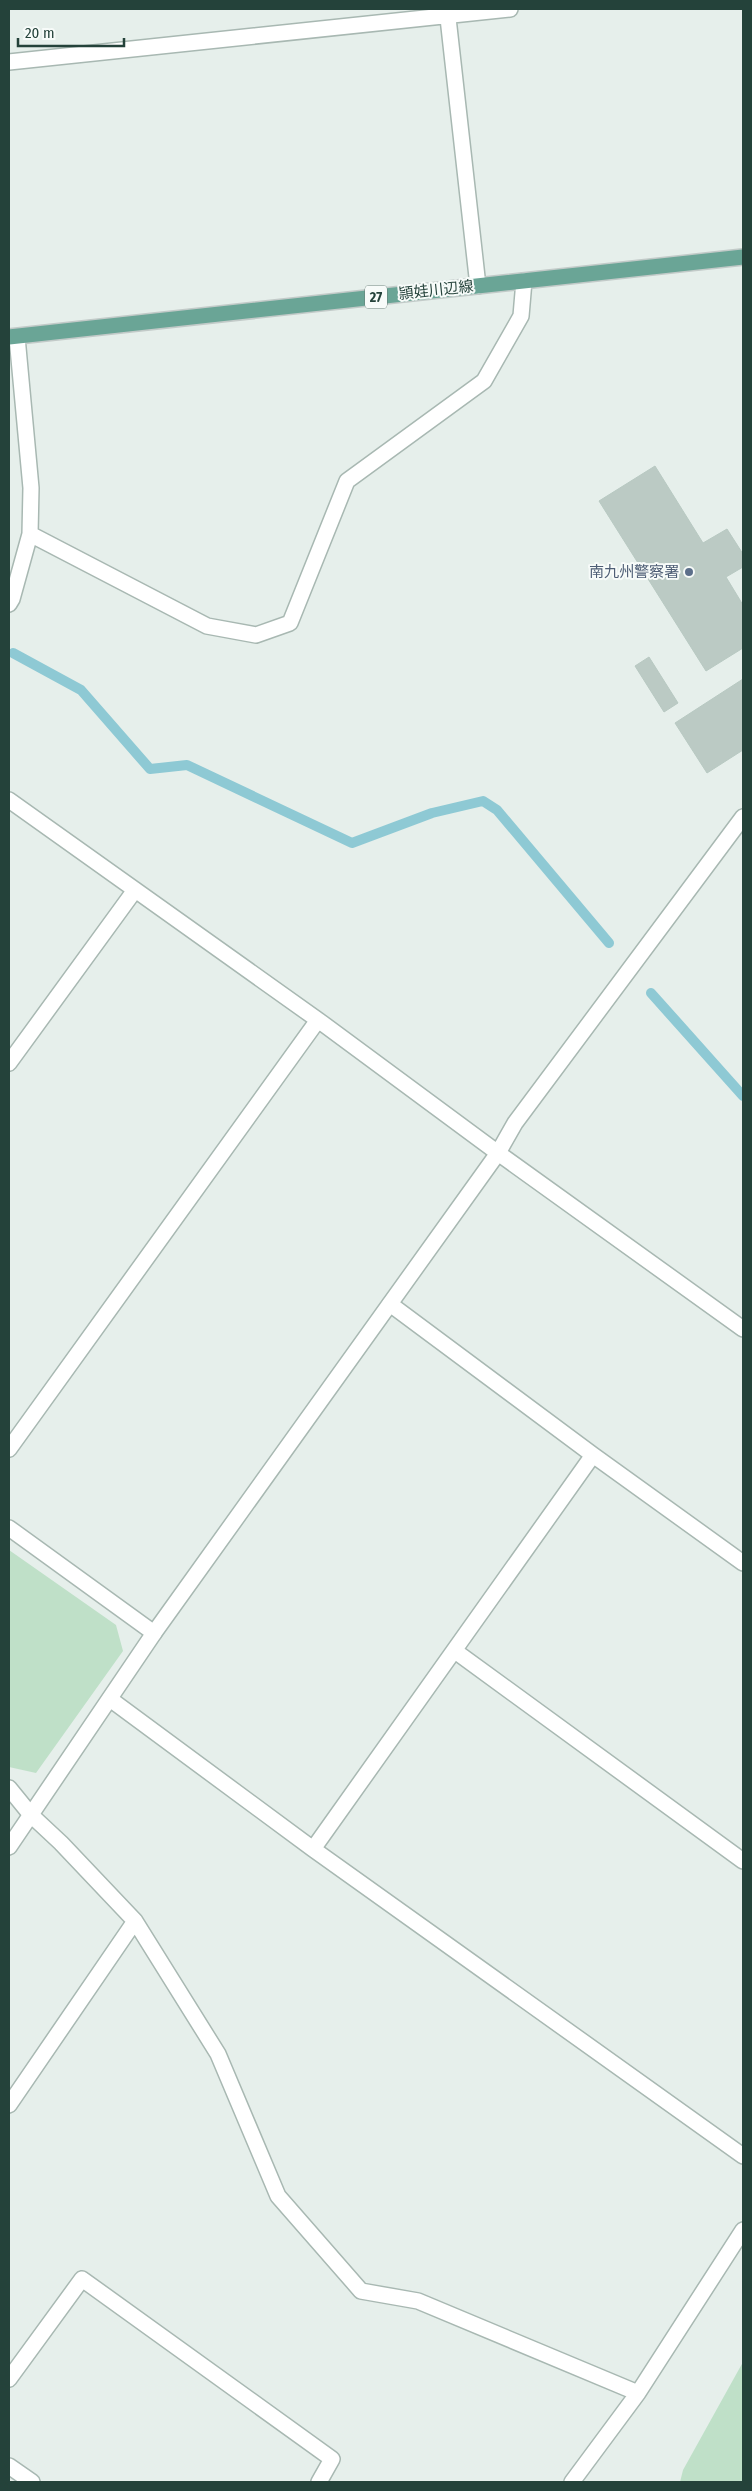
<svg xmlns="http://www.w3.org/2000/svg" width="752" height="2491" font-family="'Fira Sans Condensed','Noto Sans JP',sans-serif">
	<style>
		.green { fill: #bfe0c8 }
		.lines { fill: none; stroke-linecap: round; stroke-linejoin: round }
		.stream { stroke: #8ec9d4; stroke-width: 10 }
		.building { fill: #bbcac4; stroke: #b8c9c2 }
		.minor-casing { stroke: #a8b8b2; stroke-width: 18 }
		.tertiary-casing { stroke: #a8b8b2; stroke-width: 18 }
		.primary-casing { stroke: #c2cac8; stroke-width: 18 }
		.minor { stroke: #fff; stroke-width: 15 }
		.tertiary { stroke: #fff; stroke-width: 15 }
		.primary { stroke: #6aa596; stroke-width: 15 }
		.service-dot { fill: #5c6f8a; stroke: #f7fbf9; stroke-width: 2 }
		.labels { text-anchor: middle; stroke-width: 4; stroke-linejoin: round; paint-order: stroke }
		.shield { fill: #f7fbf9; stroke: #637a73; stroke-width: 1 }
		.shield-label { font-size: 14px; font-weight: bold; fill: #24423a }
		.street-label { font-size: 15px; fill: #24423a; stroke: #f7fbf9 }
		.service-label { font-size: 15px; fill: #4e5e75; stroke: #f7fbf9; text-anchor: end }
	</style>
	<rect width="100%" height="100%" fill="#e6efeb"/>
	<path class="green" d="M9,1550L116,1625L123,1651L36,1773L9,1767Z
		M743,2362V2482H680L683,2470Z"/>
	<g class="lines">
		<path class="stream" d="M13,653L81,690L150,769L187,765L352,843L432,813L483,801L497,810L609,943
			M651,993L743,1096"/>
	</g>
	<path class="building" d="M655,466L703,543L727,529L743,554V567L726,577L743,605V648L706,671L599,501Z
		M649,657L678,703L664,712L635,666Z
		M743,679V750L707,773L675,723Z"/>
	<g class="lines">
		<g class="minor-casing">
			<path id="minor" d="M447,9L478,286
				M9,62L510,9
				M30,534L207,626L256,635L290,623L347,481L484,381L521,316L524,281
				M9,604L12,599L30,534L31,488L17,337
				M9,800L318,1020L498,1153L515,1123L743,817
				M9,1063L135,890
				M390,1304L593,1455L743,1563
				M9,1449L318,1020
				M9,1528L154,1633
				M455,1651L743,1861
				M110,1699L313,1849L743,2156
				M9,1788L31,1815L61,1843L135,1921L218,2054L278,2196L361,2291L418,2301L638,2393
				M313,1849L593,1455
				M9,2105L135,1921
				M9,2379L82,2279L332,2459L319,2482
				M9,2466L32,2482
				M572,2482L638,2393L743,2230"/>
		</g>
		<g class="tertiary-casing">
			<path id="tertiary" d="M9,1847L154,1633L498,1153L743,1329"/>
		</g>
		<g class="primary-casing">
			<path id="primary" d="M9,337L743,257"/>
		</g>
		<use href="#minor" class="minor"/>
		<use href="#tertiary" class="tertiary"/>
		<use href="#primary" class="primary"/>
	</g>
	<circle class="service-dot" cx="689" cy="572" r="5"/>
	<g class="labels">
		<rect class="shield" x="365" y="285.5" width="22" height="23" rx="4"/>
		<g class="shield-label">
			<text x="376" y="302">27</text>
		</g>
		<g class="street-label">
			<text transform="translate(436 290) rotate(-6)" y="5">頴娃川辺線</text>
		</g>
		<g class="service-label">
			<text x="679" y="577">南九州警察署</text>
		</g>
	</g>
	<rect width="752" height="2491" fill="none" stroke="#24423a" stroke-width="20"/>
	<path d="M18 38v8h106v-8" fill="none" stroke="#24423a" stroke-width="2.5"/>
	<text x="25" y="38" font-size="15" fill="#24423a" stroke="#f7fbf9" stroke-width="4" paint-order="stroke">20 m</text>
</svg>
